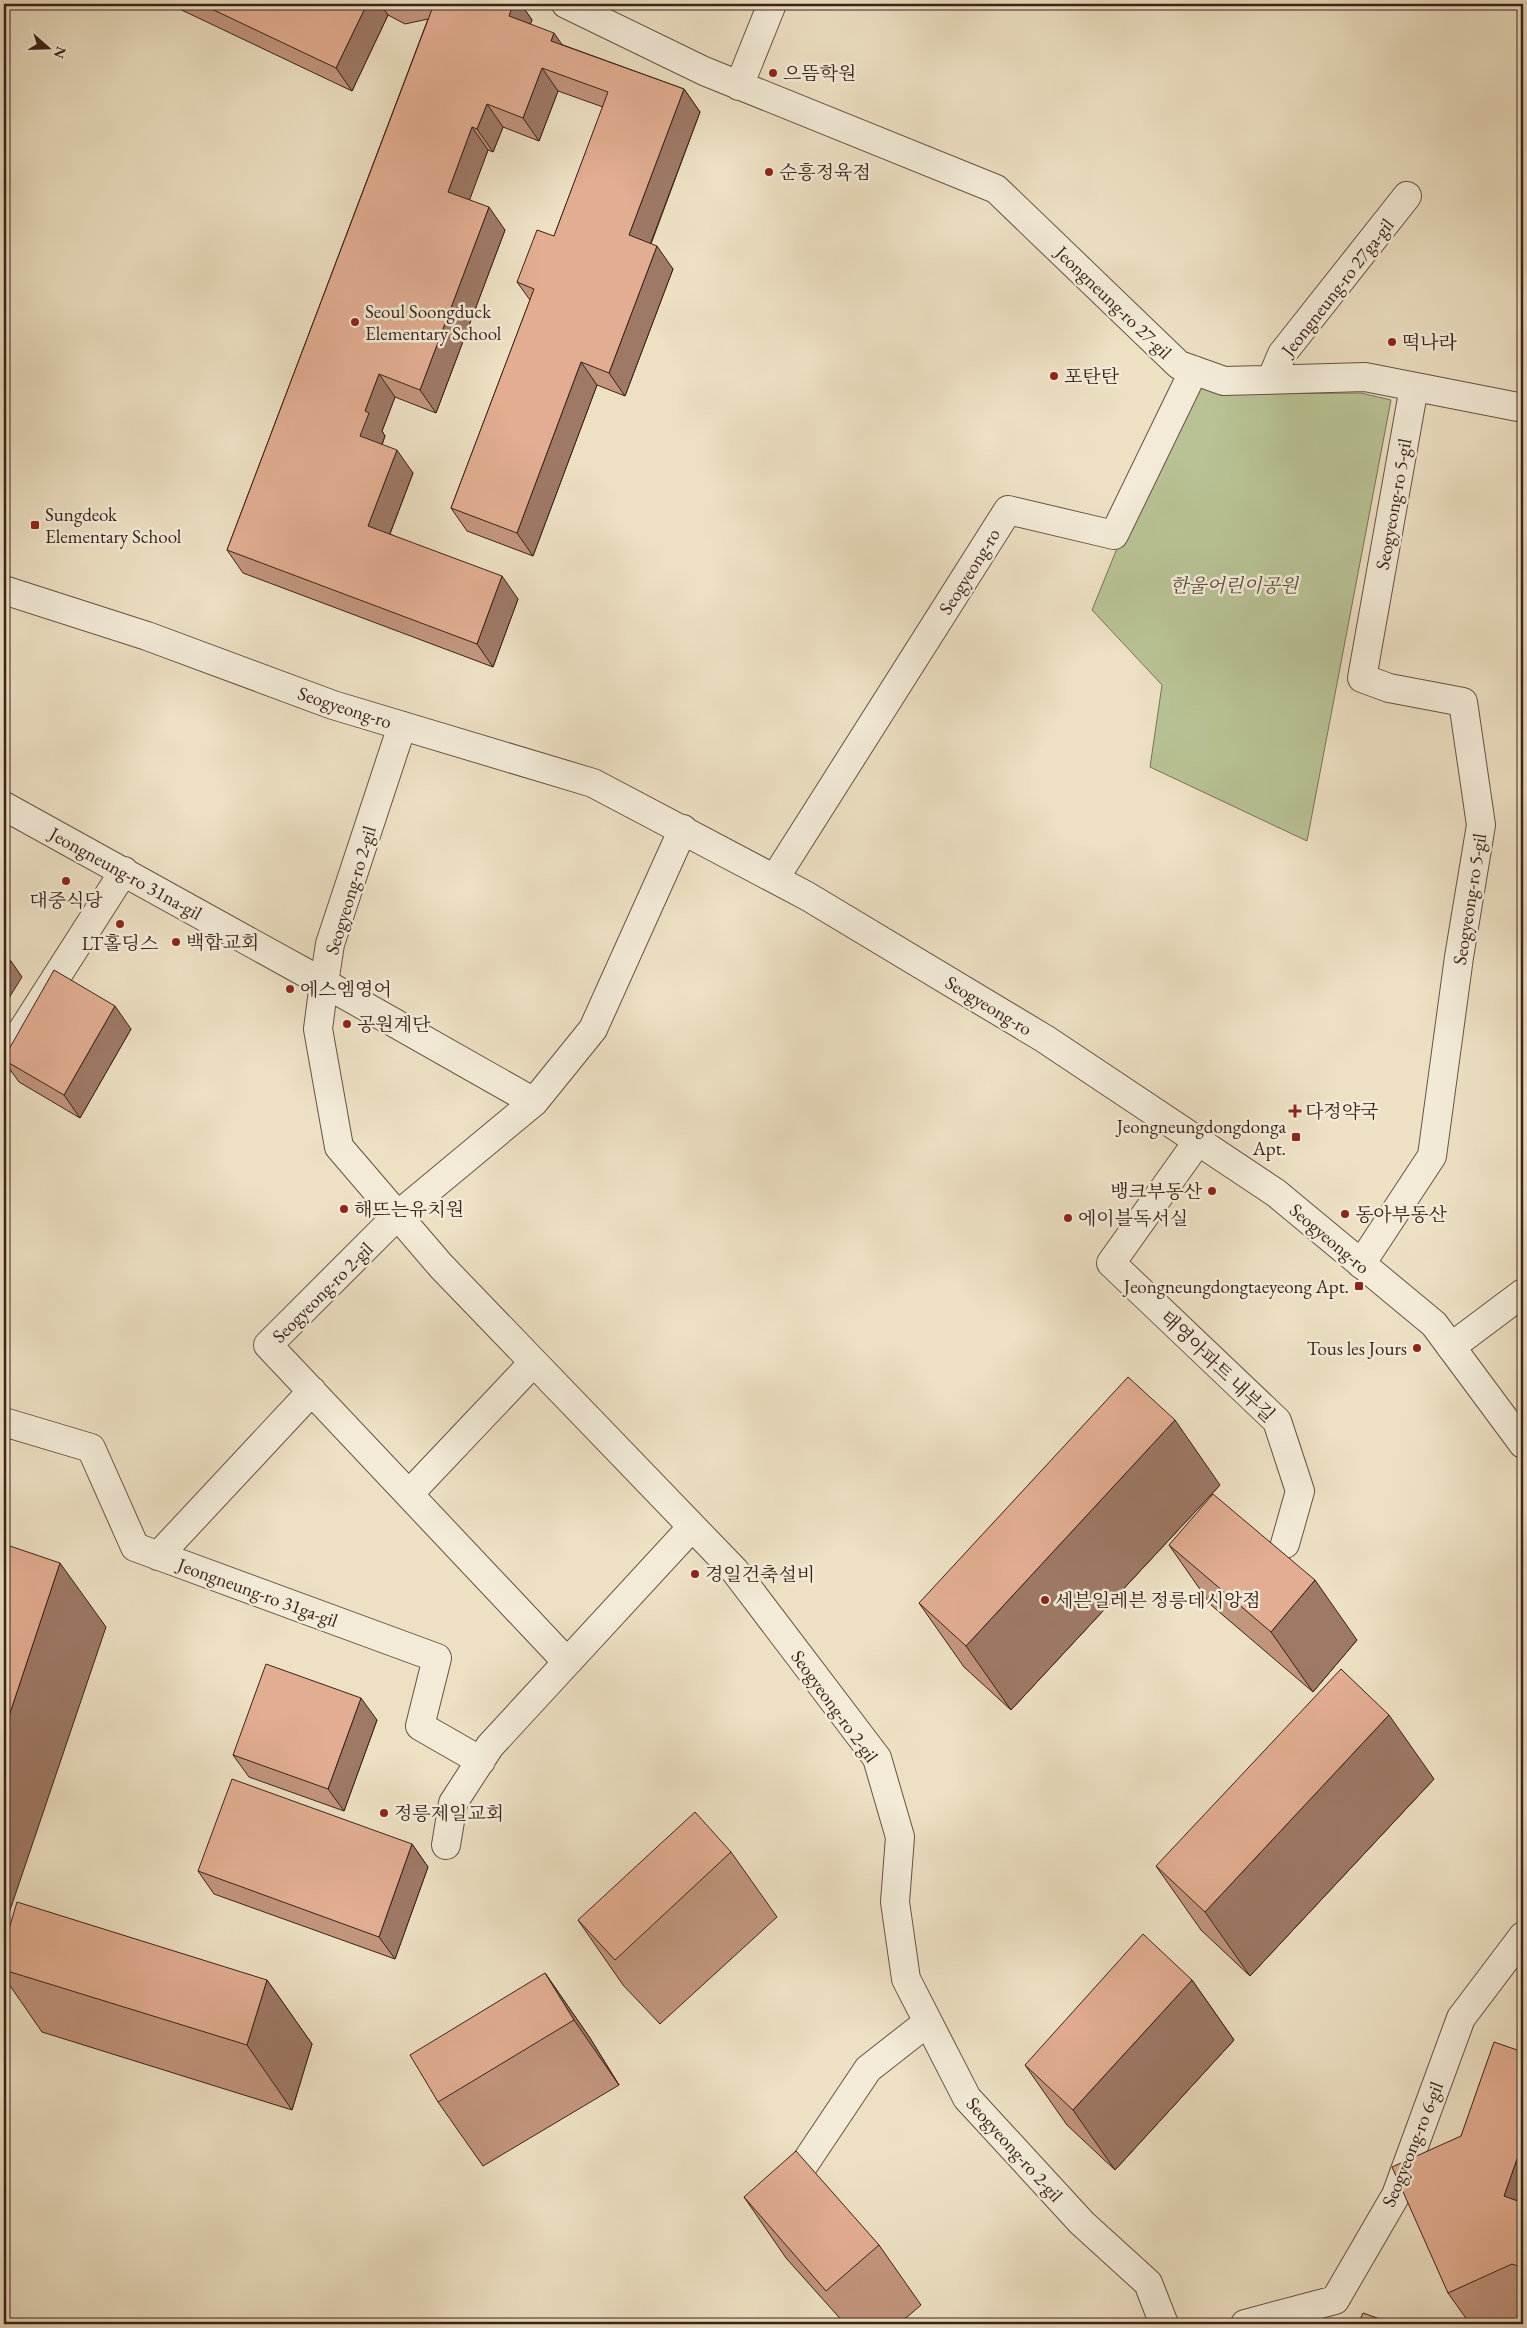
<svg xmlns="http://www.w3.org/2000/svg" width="1527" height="2328" font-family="'EB Garamond','Noto Serif KR',serif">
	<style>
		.green { fill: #b8c294; stroke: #797256 }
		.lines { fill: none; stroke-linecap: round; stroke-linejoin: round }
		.minor-casing { stroke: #675244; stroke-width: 30 }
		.tertiary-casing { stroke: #675244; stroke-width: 30 }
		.minor { stroke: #f3ebd8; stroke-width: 28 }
		.tertiary { stroke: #f3ebd8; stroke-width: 28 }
		.wall { fill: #c2957d; stroke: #3a2219 }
		.shaded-wall { fill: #9e7966; stroke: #3a2219 }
		.building { fill: #e2ad91; stroke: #3a2219 }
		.poi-dot { fill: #8f2418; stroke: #f3ebd8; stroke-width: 2 }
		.labels { text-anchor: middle; stroke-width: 5; stroke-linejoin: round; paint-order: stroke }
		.poi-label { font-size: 19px; fill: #3a2219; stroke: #f3ebd8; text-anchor: start }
		.street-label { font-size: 19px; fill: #3a2219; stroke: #f3ebd8 }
		.park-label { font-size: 19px; font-style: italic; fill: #5a4a38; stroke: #f3ebd8 }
	</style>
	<rect width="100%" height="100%" fill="#ede0c3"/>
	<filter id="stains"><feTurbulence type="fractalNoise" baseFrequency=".004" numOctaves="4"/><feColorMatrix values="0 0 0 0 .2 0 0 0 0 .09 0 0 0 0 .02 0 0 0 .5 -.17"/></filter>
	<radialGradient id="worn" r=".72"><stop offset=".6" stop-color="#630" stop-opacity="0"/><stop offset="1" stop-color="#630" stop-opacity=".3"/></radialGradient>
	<path class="green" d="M1201,387L1229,394L1361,393L1391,400L1307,841L1150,767L1162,685L1092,610L1116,551Z"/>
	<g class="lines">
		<g class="minor-casing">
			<path id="minor" d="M566,4L704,71L996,189L1179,365L1224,381L1365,377L1523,408
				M739,86L772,4
				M1271,380L1282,354L1407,196
				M402,726L330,944L324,983L318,1029L339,1147L441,1266L735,1571L877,1758L900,1837L895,1902L906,1979L967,2098L1082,2223L1148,2283L1164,2324
				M4,806L324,983L534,1102
				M775,878L1008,510L1114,535L1194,370
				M4,1059L124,871
				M1198,1141L1111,1263L1277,1421L1300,1491L1285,1544
				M1361,1264L1432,1156L1459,957L1481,825L1463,702L1389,688L1362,678L1414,387
				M1451,1347L1523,1293
				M4,1422L91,1448L135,1547L437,1658L420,1726L481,1761
				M409,1494L533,1363
				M158,1556L312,1391
				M567,1662L268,1345L398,1215L534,1102L593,1029L683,829
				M446,1845L453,1803L490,1746L692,1527
				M787,2190L868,2069L928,2022
				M1245,2324L1335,2300L1396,2195L1461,2018L1523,1936"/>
		</g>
		<g class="tertiary-casing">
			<path id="tertiary" d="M4,590L147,636L333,705L593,783L807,896L1045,1039L1276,1193L1434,1324L1523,1444"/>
		</g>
		<use href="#minor" class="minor"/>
		<use href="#tertiary" class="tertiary"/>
	</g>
	<path class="wall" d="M169,4H521L532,20L530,24L563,45L684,89L700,112L651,244L673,269L625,396L597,385L533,556L467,531L451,508L530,300L517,282L554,236L603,107L558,91L539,141L503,127L493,152L488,150L469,200L505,230L436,413L395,397L382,431L385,436L382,445L413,473L390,534L518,599L493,667L243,573L227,550L428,19L405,24L388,15L352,91Z
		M131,1029L80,1118L19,1082L4,1061V1058Z
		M1220,1485L1011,1710L964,1667L919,1603Z
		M1169,1545L1357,1640L1313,1692L1211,1605Z
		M377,1720L344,1811L249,1777L233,1755Z
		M1434,1779L1250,1976L1201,1930L1156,1866Z
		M412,1844L428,1867L395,1959L214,1894L198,1871Z
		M731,1852L777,1917L660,2024L623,1985L578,1920Z
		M4,1946L267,1980L312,2044L292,2110L42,2032L4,1977Z
		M545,1973L590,2038L619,2085L483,2166L438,2102Z
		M1192,1980L1234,2040L1115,2170L1067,2125L1025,2065Z
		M1523,2052V2324H1470L1448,2293L1461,2136Z
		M744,2197L879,2245L921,2305L899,2324H845L786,2258Z"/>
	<path class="shaded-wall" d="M367,4H380L388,15L352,91L336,68Z
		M513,4H521L532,20L525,39L509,16Z
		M554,33L570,56L551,41Z
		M542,68L558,91L539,141L523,118Z
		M684,89L700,112L645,258L629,235Z
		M487,104L503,127L493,152L477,129Z
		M472,127L488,150L464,215L448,192Z
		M489,207L505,230L436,413L420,390Z
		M657,246L673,269L625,396L609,373Z
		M581,362L597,385L533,556L517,533Z
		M379,374L395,397L382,431L385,436L376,459L360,436L365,411Z
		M397,450L413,473L384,549L368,526Z
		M502,576L518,599L493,667L477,644Z
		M11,961L22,977L4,1006V972Z
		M115,1006L131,1029L80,1118L64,1095Z
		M1175,1420L1220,1485L1011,1710L966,1646Z
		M60,1563L106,1627L7,1919L4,1915V1731Z
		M1315,1580L1357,1640L1313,1692L1271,1632Z
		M361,1698L377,1720L344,1811L328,1789Z
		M1389,1715L1434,1779L1250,1976L1205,1912Z
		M412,1844L428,1867L395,1959L379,1937Z
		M545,1973L590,2038L619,2085L574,2020Z
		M267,1980L312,2044L292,2110L247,2045Z
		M1192,1980L1234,2040L1115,2170L1073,2110Z
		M4,2069L7,2074L4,2083Z
		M1523,2142V2223L1504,2196Z"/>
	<path class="building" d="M201,4H367L336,68Z
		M434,4H513L509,16L554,33L551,41L684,89L629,235L657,246L609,373L581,362L517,533L451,508L534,289L517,282L537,230L554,236L608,92L542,68L523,118L487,104L477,129L472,127L448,192L489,207L420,390L379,374L365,411L369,413L360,436L397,450L368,526L502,576L477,644L227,550Z
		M4,957L11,961L4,972Z
		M54,970L115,1006L64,1095L4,1060V1058Z
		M1128,1377L1175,1420L966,1646L919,1603Z
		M1213,1494L1315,1580L1271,1632L1169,1545Z
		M4,1544L60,1563L4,1731Z
		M266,1664L361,1698L328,1789L233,1755Z
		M1341,1669L1389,1715L1205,1912L1156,1866Z
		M232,1779L412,1844L379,1937L198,1871Z
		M695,1812L731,1852L615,1960L578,1920Z
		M17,1902L267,1980L247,2045L4,1970V1946Z
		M1143,1934L1192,1980L1073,2110L1025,2065Z
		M545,1973L574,2020L438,2102L410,2055Z
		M1494,2042L1523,2052V2142L1504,2196L1523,2203V2268L1512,2264L1448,2293L1392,2167L1461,2136Z
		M796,2151L879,2245L826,2291L744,2197Z
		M1363,2313L1394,2324H1358Z"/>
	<g class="poi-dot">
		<circle cx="773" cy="73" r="5"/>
		<circle cx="769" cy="172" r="5"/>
		<circle cx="355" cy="322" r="5"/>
		<circle cx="1392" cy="342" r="5"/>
		<circle cx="1054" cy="376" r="5"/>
		<rect x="30" y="520" width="10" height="10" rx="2.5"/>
		<circle cx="66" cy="881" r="5"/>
		<circle cx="120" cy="924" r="5"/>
		<circle cx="176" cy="942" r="5"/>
		<circle cx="290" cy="989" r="5"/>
		<circle cx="347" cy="1024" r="5"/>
		<path d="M1292.5 1103.5h5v5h5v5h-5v5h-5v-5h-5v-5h5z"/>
		<rect x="1291" y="1132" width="10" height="10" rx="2.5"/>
		<circle cx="1212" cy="1191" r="5"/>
		<circle cx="344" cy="1209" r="5"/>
		<circle cx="1345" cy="1214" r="5"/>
		<circle cx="1068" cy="1218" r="5"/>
		<rect x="1354" y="1281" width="10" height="10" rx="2.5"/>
		<circle cx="1417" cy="1348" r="5"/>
		<circle cx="695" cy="1574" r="5"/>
		<circle cx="1045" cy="1600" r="5"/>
		<circle cx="384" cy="1813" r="5"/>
	</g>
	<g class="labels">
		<g class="poi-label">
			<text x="783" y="80">으뜸학원</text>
			<text x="779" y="179">순흥정육점</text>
			<text x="365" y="318">Seoul Soongduck<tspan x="365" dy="22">Elementary School</tspan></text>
			<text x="1402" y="349">떡나라</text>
			<text x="1064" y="383">포탄탄</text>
			<text x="45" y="521">Sungdeok<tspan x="45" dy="22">Elementary School</tspan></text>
			<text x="66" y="907" text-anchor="middle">대중식당</text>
			<text x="186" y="949">백합교회</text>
			<text x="120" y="950" text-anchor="middle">LT홀딩스</text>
			<text x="300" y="996">에스엠영어</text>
			<text x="357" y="1031">공원계단</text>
			<text x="1305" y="1118">다정약국</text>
			<text x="1286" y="1133" text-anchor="end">Jeongneungdongdonga<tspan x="1286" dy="22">Apt.</tspan></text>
			<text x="1202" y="1198" text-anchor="end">뱅크부동산</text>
			<text x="354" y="1216">해뜨는유치원</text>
			<text x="1355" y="1221">동아부동산</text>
			<text x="1078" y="1225">에이블독서실</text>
			<text x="1349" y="1293" text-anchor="end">Jeongneungdongtaeyeong Apt.</text>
			<text x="1407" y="1355" text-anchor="end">Tous les Jours</text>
			<text x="705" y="1581">경일건축설비</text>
			<text x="1055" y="1607">세븐일레븐 정릉데시앙점</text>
			<text x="394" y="1820">정릉제일교회</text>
		</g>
		<g class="street-label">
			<text transform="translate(1337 287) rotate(-52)" y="7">Jeongneung-ro 27ga-gil</text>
			<text transform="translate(1114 302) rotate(44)" y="7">Jeongneung-ro 27-gil</text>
			<text transform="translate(1393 504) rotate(-80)" y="7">Seogyeong-ro 5-gil</text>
			<text transform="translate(969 571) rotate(-58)" y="7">Seogyeong-ro</text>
			<text transform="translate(345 707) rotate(18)" y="7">Seogyeong-ro</text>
			<text transform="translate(126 873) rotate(29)" y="7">Jeongneung-ro 31na-gil</text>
			<text transform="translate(350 890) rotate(-73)" y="7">Seogyeong-ro 2-gil</text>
			<text transform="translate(1469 899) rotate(-81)" y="7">Seogyeong-ro 5-gil</text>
			<text transform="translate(989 1005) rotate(31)" y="7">Seogyeong-ro</text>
			<text transform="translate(1330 1238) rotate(40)" y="7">Seogyeong-ro</text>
			<text transform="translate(322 1292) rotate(-45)" y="7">Seogyeong-ro 2-gil</text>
			<text transform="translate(1218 1366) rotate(44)" y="7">태영아파트 내부길</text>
			<text transform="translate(258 1592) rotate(20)" y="7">Jeongneung-ro 31ga-gil</text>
			<text transform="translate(835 1706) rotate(54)" y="7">Seogyeong-ro 2-gil</text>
			<text transform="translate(1412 2144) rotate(-68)" y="7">Seogyeong-ro 6-gil</text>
			<text transform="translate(1015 2149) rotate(48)" y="7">Seogyeong-ro 2-gil</text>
		</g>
		<g class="park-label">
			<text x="1234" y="592">한울어린이공원</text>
		</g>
	</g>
	<rect width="1527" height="2328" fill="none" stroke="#ede0c3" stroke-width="20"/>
	<rect x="5" y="5" width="1517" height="2318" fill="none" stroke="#3a2219" stroke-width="2.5"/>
	<rect x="10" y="10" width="1507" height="2308" fill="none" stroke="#3a2219"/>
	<g transform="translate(48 48) rotate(110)" stroke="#f3ebd8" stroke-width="4" paint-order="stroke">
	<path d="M0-4L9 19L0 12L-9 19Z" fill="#3a2219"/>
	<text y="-8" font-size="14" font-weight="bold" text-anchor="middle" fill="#3a2219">N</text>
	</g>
	<rect width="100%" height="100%" filter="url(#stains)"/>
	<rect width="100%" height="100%" fill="url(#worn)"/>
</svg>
